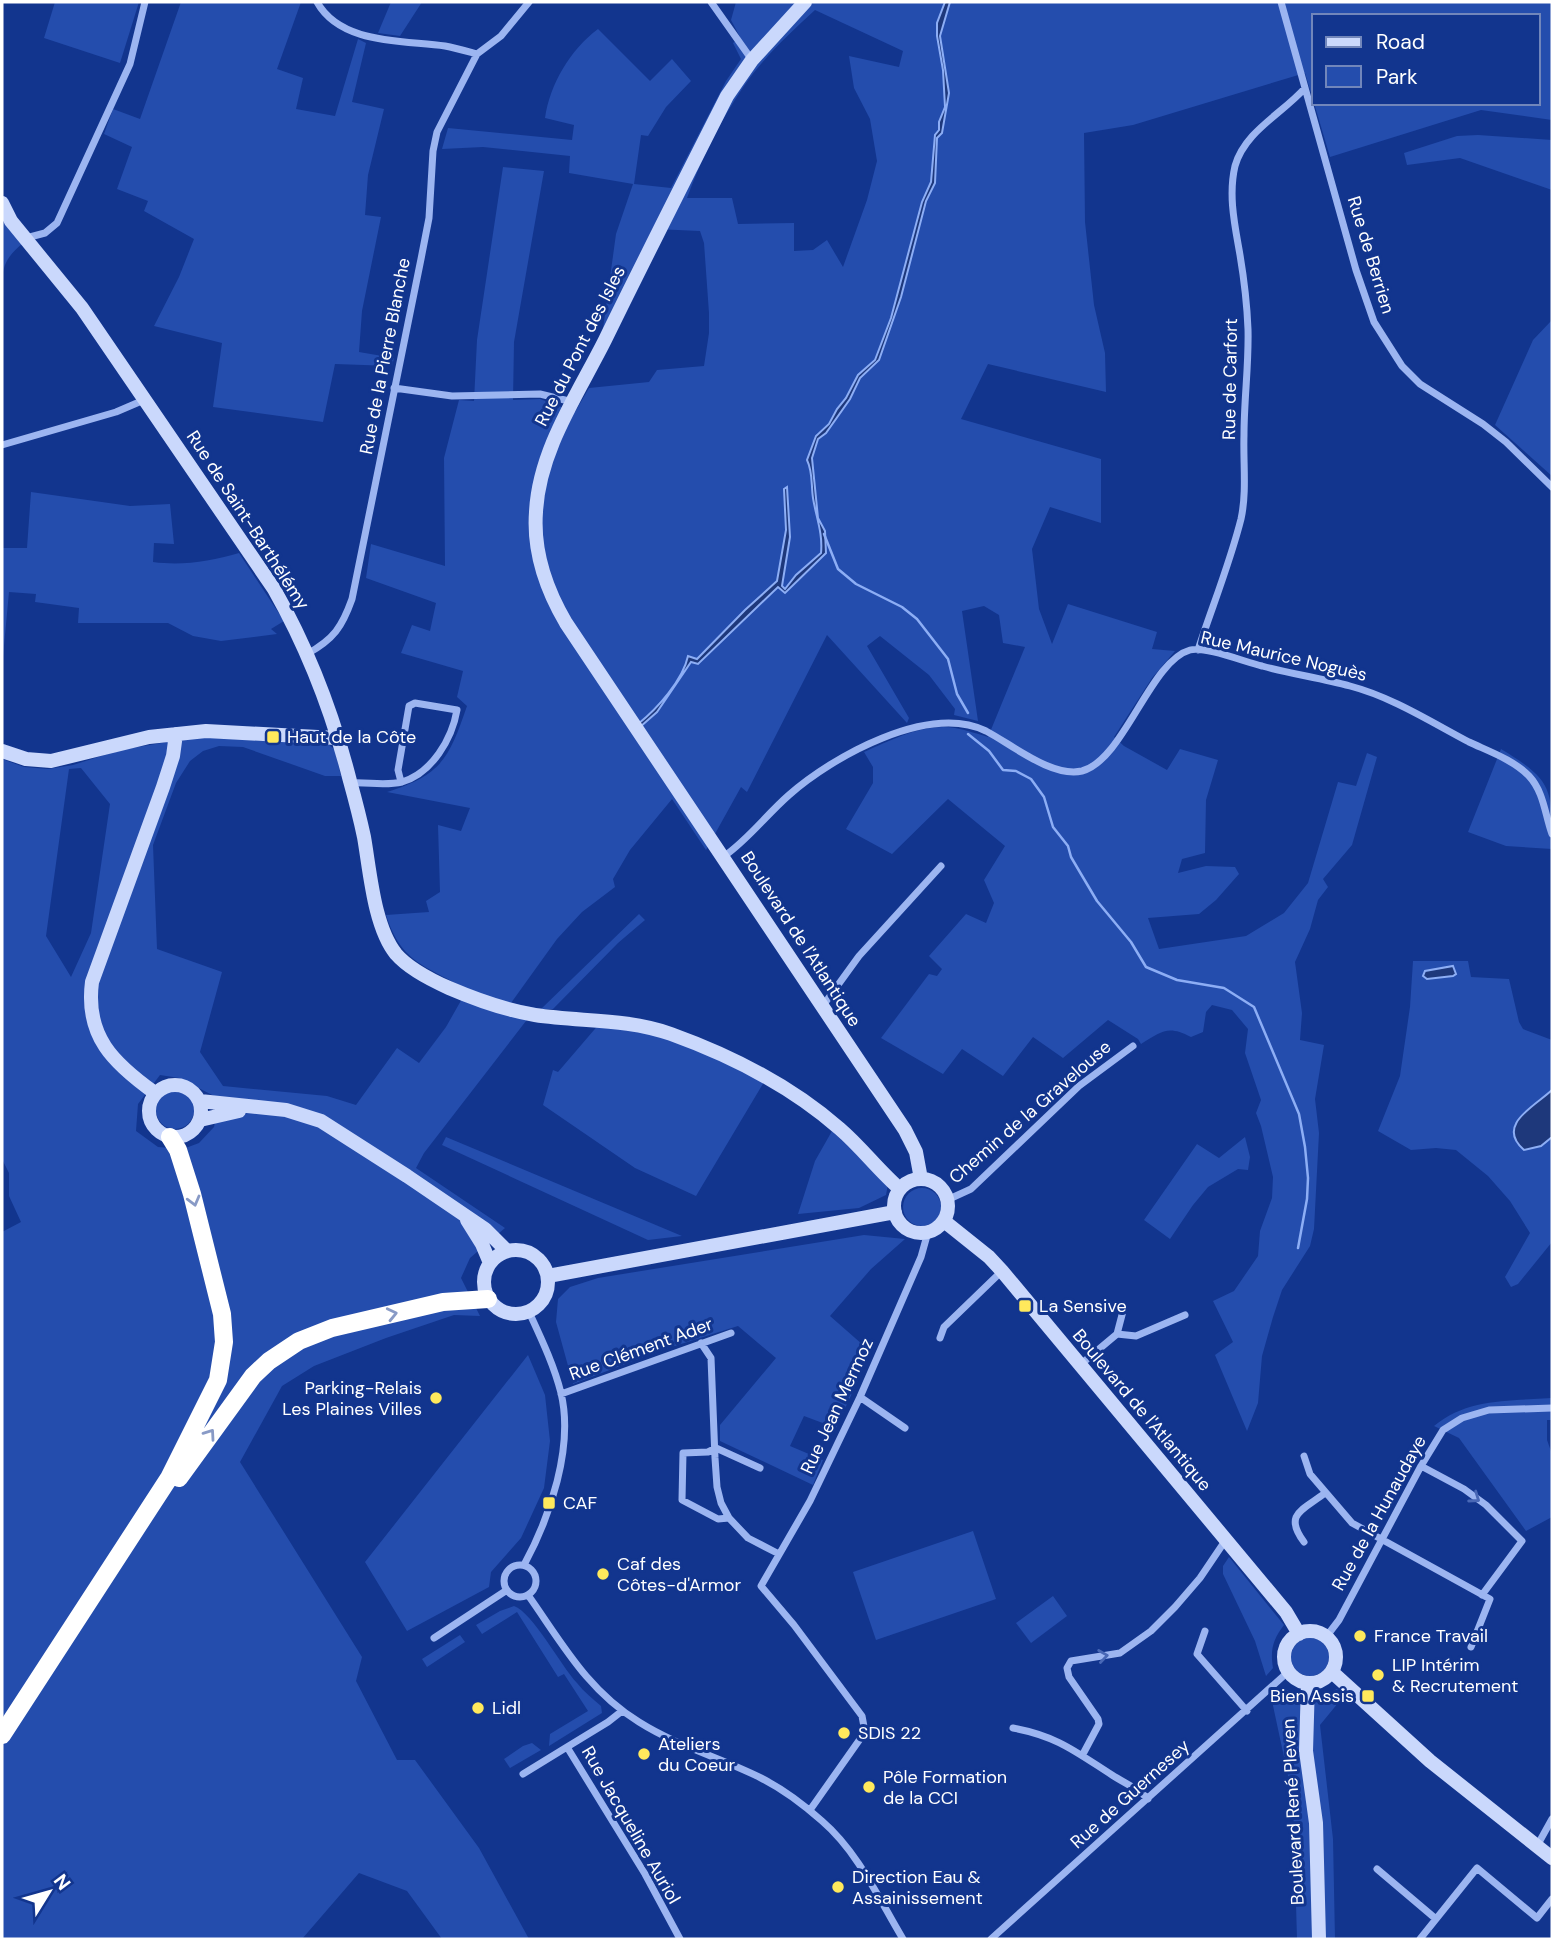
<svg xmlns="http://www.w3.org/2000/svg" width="1554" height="1941" font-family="'DM Sans',sans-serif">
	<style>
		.green { fill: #244dad; fill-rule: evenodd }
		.water { fill: #1e387b; stroke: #8daef5; stroke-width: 2 }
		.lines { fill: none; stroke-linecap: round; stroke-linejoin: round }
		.stream { stroke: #8daef5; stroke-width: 2.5 }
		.street { stroke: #9cb5f1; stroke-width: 7 }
		.secondary { stroke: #cad8fc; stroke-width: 14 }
		.highway { stroke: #fff; stroke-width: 18 }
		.oneway { stroke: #889ac6 }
		.oneway2 { stroke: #4968b6 }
		.poi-dot { fill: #ffe95c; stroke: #12358e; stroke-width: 2.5 }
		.labels { text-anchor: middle; stroke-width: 6; stroke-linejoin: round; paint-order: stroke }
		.street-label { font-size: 18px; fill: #fff; stroke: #12358e }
		.poi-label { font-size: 18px; fill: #fff; stroke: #12358e; text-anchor: start }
	</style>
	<rect width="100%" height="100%" fill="#12358e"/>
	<path class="green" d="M55,2H139L120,63L44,38Z
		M181,2H301L277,69L303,78L296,109L335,116L358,39L366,43L352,102L384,109L368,175L365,215L381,217L362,311L359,352L394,358L392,366L335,364L323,422L213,407L222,343L154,326L179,277L194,239L144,211L148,201L117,189L132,147L104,134L113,109L140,119Z
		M391,2H422L400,36L378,33Z
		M736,2H1552V120L1481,110L1330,157L1314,103H1538V16H1314V103L1305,73L1133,125L1084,133L1085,222L1094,305L1105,353L1106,392L988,364L961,419L1101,459V523L1050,507L1032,549L1039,609L1052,644L1068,604L1157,632L1152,649L1175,651L1152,678L1114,737L1124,746L1167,770L1180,749L1218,760L1206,800L1205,853L1182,859L1178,873L1206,866L1235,867L1239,874L1216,900L1199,914L1148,918L1159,949L1246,936L1284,913L1308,883L1338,782L1356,786L1367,753L1377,757L1352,845L1323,879L1328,887L1318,900L1310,929L1295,962L1302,1013L1300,1040L1324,1045L1315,1099L1319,1133L1314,1229L1310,1246L1282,1290L1273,1317L1262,1356L1258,1403L1247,1431L1215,1355L1233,1342L1213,1301L1234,1291L1258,1256L1260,1231L1272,1198L1273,1177L1261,1126L1256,1113L1261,1100L1245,1053L1248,1029L1232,1010L1212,1005L1206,1012L1203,1032L1191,1037C1168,1025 1162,1031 1141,1044L1138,1039L1108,1020L1063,1058L1033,1037L1003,1076L962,1049L943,1074L881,1038L929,974L937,976L942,969L929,956L966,914L986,923L994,903L984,880L1005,846L948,799L892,854L846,829L873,783V767L864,752C892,740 923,723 955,728C966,730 978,734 988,737L1025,647L1003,643L999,615L984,606L962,611L978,721L954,715L955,709L929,675L880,636L867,646L909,718L907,723L827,635L747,792L741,787L706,850L672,799L630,850L613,879L615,887L582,912L557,939L511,1003L536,1008L424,1153L416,1168L505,1228L470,1258L461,1278L480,1316L454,1315L386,1338L314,1366L282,1386L240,1462L362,1657L356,1681L397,1760H415L479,1848L529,1939H442L407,1891L359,1873L302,1939H2V1232L21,1222L9,1196V1173L2,1159V759L24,767L48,769L73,765L120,750L197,737L328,744L335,750L341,776H325L243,747L219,746L203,751L190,761L176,783L153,845L157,949L222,972L200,1052L223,1086L327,1096L356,1105L397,1048L419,1063L446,1027L467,990C427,965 402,965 386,915L429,912L426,901L440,892L438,825L461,831L470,808L387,792C442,775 449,758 467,706L457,697L463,671L401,653L412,625L430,631L436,603L366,578L371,544L445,566L444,458L459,400L474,401L477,340L503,167L544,171L514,342L513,400L540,399L575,412L589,388L649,382L657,370L704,366L709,333V313L704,243L700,231L655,229L602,336L616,234L633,184L569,173L570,156L483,147L442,149L448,128L572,140L574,125L545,118C550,84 570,50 598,29L650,81L672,59L691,81L666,107L648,136L641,135L634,184L671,188L726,81L741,59L733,43L740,37L731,20ZM815,10L903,51L899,67L849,56L854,88L870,119L877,161L867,200L843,267L827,240L813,250L794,251V223L738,224L732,198H687C701,159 720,121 744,86C763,58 790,33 815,10ZM81,768L110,804L91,933L71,977L46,936L69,769ZM160,1075L179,1078L220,1099L214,1127L199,1143L183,1149L158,1147L136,1131L138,1104Z
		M1478,135L1552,140V190L1460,158L1407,165L1404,153L1457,136Z
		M2,211L22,244C9,255 3,263 2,281Z
		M1552,320V476L1495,425L1533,340Z
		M31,492L130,506L170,504L174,544L154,543L153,562C183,566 211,561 239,553L284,621L271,629L277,634L221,641L193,636L168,623H78L79,608L35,602L36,594L9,592L2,667V548H27Z
		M1501,749C1554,781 1552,789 1552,849L1506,846L1468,832Z
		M639,914L645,920L618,943L553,1009H541Z
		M1413,961H1468L1471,977L1509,979L1519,1022L1523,1029L1552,1040V1090L1532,1105L1514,1126L1541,1146L1552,1137V1242L1518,1284L1511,1287L1505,1277L1530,1233L1510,1201L1488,1176L1456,1150L1436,1148L1411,1150L1378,1131L1400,1076L1410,1007Z
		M606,1016L646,1021L764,1082L696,1196L635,1168L543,1105L553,1070L558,1072Z
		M156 1110a19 19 0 1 1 38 0a19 19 0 1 1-38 0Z
		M832,1131L888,1184L886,1195L859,1208L798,1214L815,1161Z
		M446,1137L682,1236L648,1240L442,1145Z
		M1245,1137L1250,1157L1248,1170L1238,1169L1208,1187L1193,1205L1170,1239L1144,1220L1197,1144L1219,1158Z
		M903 1207a19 19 0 1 1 38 0a19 19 0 1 1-38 0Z
		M864,1235L905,1239L871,1269L830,1316L871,1352L836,1428L804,1416L790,1446L823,1460L813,1485L720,1441V1425L776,1358L738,1326L662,1350L573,1384L556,1322L558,1299L570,1287L598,1278Z
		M528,1355L545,1395L550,1441L544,1488L521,1538L491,1572L489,1587L407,1631L365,1562Z
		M1552,1398V1420H1547V1440L1552,1454V1517L1526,1531L1459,1438L1434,1426C1467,1398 1511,1401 1552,1398Z
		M973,1531L996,1599L876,1640L853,1572Z
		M1229,1557L1284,1625C1273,1639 1270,1650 1273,1668L1266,1676L1255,1641L1223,1574V1566Z
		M1053,1596L1067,1616L1031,1643L1016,1623Z
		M514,1606C533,1613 561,1666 577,1683C584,1692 593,1699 601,1706L602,1713L549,1746L550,1734L588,1711L564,1674L558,1677L517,1612L482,1634L476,1625L500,1611Z
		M460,1635L465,1642L427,1667L422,1659Z
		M1291 1657a19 19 0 1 1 38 0a19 19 0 1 1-38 0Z
		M1285,1689C1303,1699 1319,1699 1337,1689L1343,1697L1320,1725L1333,1839L1335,1939H1297L1293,1799L1272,1701Z
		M532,1743L541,1750L510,1768L504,1759L523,1746Z"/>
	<path class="water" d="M945,2H950L940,36L949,93L942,133L937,138L935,183L926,201L901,297L879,360L860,378L850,399L826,433L818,439L812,458L818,518L825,531L826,553L785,593L778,587L698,664L691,662L657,712L640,727L638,724C657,709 683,680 688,656L697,659L745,610L777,581L786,530L784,489L787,487L790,537L782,586L785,589L796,575L821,553C823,533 816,517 813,498C811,485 813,472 807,460L816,436L829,424L837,409L846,398L858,375L875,360L891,318L922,202L931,182L935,135L939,130V122L945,107L943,70L937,36V23Z
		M1453,966L1456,974L1453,976L1427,979L1423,976L1425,971Z
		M1552,1090V1137L1541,1146L1524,1150C1495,1125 1535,1106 1552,1090Z"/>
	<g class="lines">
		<path class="stream" d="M824,534L838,569L856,584L902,607L917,619L948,659L957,694L968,713
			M968,734L989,751L1003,770L1016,771L1031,779L1044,797L1053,827L1068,846L1071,857L1081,874L1097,901L1131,942L1146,967L1177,980L1224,988L1254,1007L1299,1114L1305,1147L1308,1178L1307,1199L1298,1248"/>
		<path class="street" d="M317,2C341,45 404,40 445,46C456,48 466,51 477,54L501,36L529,2
			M711,2L752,60
			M1281,2L1356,270L1374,322L1402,366L1420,384L1483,424L1506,442L1552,487
			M26,238L45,233L57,223L130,64L145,2
			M394,388L452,396L540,394L573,402
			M2,445L116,412L144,400
			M1198,650C1212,607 1230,563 1241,519C1247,492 1243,462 1244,435C1244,399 1249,364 1248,329C1247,304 1244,279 1240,255C1235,226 1228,196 1235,166C1245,131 1282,114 1305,88
			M307,654C334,639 342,627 352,599L421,259L429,218L433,151L437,132L477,54
			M351,783C368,782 385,786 402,782C432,773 452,739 457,710L415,703L409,706L398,770L401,782
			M723,857C748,840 766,815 789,795C832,757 928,703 986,731C1011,744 1052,778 1082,771C1124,760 1150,661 1190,650C1205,646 1245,662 1262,666C1291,674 1321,678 1350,686C1392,697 1431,722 1469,742C1488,751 1514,760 1529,776C1544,792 1545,815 1552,834
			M822,1007L859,956L941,866
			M947,1200L971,1189L1079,1086L1133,1046
			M1117,1334L1123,1311
			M940,1338L944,1327L1002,1271
			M701,1343L711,1358L715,1458L717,1487L721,1503L729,1518L748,1538L779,1554
			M1080,1365L1117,1334L1136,1336L1185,1315
			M561,1394L731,1333
			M860,1397L905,1428
			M1304,1456L1310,1474L1352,1523L1490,1599L1471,1647
			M1421,1466L1464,1489L1486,1505L1522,1541L1482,1595
			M729,1518L718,1519L682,1500L683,1453L708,1452L716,1448L760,1468
			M1304,1542C1283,1514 1303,1510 1325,1493
			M504 1581a16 16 0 1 1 32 0a16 16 0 1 1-32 0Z
			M524,1565C550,1517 574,1447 561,1393C554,1365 541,1338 529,1312
			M528,1595C562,1643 587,1690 639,1722C677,1746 721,1758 761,1778C783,1789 803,1804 822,1821C858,1852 879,1899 903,1939
			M1205,1631L1197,1654L1247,1711
			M1326,1637L1339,1620L1421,1466L1443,1430L1462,1418L1489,1410L1552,1408
			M434,1638L507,1590
			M622,1711L608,1722L567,1747L645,1874L680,1939
			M1013,1728C1057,1736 1076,1752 1112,1775C1124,1783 1138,1788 1148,1799
			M1083,1754L1099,1724L1098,1719L1069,1677L1067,1668L1071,1661L1120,1653L1151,1631L1175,1607L1200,1578L1225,1541
			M523,1774L567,1747
			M810,1810L865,1732L862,1716L794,1625L761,1586L810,1501L860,1397L921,1257L928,1232
			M1537,1846L1552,1819
			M1377,1869L1436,1919
			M991,1939L1289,1671
			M1420,1939L1477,1868L1537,1918L1552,1899"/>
		<path class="secondary" d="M805,2L752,60L727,96C686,177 645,258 605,340C578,394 539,450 536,512C533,552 546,589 566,623L905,1130L916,1152L921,1179
			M2,203L11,221L82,308L274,589C308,649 333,714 350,781C355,799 360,818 364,837C370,871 374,927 396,954C409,969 431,980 449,988C477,1000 505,1010 535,1015C581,1022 626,1018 671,1034C732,1056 791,1086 840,1129C862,1148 879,1171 900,1189
			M2,751L26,759L51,761L149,737L206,731L336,738
			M149 1111a26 26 0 1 1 52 0a26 26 0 1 1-52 0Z
			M155,1093C113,1063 85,1036 92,982L163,787L173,756L176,734
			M200,1101L286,1110L321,1121L407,1176L485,1229L506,1250
			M200,1120L239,1111
			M894 1206a27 27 0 1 1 54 0a27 27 0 1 1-54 0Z
			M467,1220L482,1244L490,1263
			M944,1221L989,1257L1002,1271L1286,1612L1299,1634
			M484 1282a32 32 0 1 1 64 0a32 32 0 1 1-64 0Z
			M548,1276L895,1212
			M1284 1657a26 26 0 1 1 52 0a26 26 0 1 1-52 0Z
			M1332,1672L1430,1761L1552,1858
			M1308,1683L1306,1751L1316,1823L1319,1939"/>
		<path class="highway" d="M179,1478L253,1376L269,1361L299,1341L332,1328L443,1302L488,1299
			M2,1735L169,1478L218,1380L224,1342L222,1314L192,1194L178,1150L170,1137"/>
	</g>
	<defs><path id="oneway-chevron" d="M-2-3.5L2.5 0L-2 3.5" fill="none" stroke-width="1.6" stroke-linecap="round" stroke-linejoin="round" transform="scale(1.75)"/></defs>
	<g class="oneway">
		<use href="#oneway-chevron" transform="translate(194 1201) rotate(75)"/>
		<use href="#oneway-chevron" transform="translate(392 1314) rotate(-13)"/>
		<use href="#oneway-chevron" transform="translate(210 1434) rotate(-55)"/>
	</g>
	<g class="oneway2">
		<use href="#oneway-chevron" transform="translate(1475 1498) rotate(35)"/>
		<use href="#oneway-chevron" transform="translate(1103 1656) rotate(-8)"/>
	</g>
	<g class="poi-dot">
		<rect x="266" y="730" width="14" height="14" rx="3.5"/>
		<rect x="1018" y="1299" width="14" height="14" rx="3.5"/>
		<circle cx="436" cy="1398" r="7"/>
		<rect x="542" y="1496" width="14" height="14" rx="3.5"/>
		<circle cx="603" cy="1574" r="7"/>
		<circle cx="1360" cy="1636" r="7"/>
		<circle cx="1378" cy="1675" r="7"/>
		<rect x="1361" y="1689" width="14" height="14" rx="3.5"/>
		<circle cx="478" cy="1708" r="7"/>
		<circle cx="844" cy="1733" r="7"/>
		<circle cx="644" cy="1754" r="7"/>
		<circle cx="869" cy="1787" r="7"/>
		<circle cx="838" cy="1887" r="7"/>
	</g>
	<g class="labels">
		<g class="street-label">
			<text transform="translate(1371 255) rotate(73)" y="6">Rue de Berrien</text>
			<text transform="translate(580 346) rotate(-63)" y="6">Rue du Pont des Isles</text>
			<text transform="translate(385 356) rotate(-79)" y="6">Rue de la Pierre Blanche</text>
			<text transform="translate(1230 379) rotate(-89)" y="6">Rue de Carfort</text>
			<text transform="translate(248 520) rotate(57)" y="6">Rue de Saint-Barthélémy</text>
			<text transform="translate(1284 656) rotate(13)" y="6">Rue Maurice Noguès</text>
			<text transform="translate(801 939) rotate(57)" y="6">Boulevard de l'Atlantique</text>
			<text transform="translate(1030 1112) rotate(-41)" y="6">Chemin de la Gravelouse</text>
			<text transform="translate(641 1349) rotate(-20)" y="6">Rue Clément Ader</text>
			<text transform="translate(837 1406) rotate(-65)" y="6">Rue Jean Mermoz</text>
			<text transform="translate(1142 1410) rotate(50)" y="6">Boulevard de l'Atlantique</text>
			<text transform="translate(1379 1513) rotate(-61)" y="6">Rue de la Hunaudaye</text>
			<text transform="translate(1130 1794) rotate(-42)" y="6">Rue de Guernesey</text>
			<text transform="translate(1293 1812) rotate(-93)" y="6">Boulevard René Pleven</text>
			<text transform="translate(631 1825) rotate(60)" y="6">Rue Jacqueline Auriol</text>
		</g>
		<g class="poi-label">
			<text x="287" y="743">Haut de la Côte</text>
			<text x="1039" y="1312">La Sensive</text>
			<text x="422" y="1394" text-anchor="end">Parking-Relais<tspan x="422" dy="21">Les Plaines Villes</tspan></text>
			<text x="563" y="1509">CAF</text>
			<text x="617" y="1570">Caf des<tspan x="617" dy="21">Côtes-d'Armor</tspan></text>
			<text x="1374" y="1642">France Travail</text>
			<text x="1392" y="1671">LIP Intérim<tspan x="1392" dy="21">&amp; Recrutement</tspan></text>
			<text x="1354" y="1702" text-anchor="end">Bien Assis</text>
			<text x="492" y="1714">Lidl</text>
			<text x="858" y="1739">SDIS 22</text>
			<text x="658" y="1750">Ateliers<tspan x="658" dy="21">du Coeur</tspan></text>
			<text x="883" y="1783">Pôle Formation<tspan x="883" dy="21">de la CCI</tspan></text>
			<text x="852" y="1883">Direction Eau &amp;<tspan x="852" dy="21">Assainissement</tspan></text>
		</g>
	</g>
	<rect width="1554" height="1941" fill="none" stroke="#ffffff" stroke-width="7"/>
	<rect x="1312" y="14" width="228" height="91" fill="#12358e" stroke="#7186bb" stroke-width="2"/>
	<rect x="1326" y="37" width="35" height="10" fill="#cad8fc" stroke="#7186bb" stroke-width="2"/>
	<text x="1376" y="49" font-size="21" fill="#ffffff">Road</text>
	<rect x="1326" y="66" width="35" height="21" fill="#244dad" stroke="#7186bb" stroke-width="2"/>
	<text x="1376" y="84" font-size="21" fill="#ffffff">Park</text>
	<g transform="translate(49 1892) rotate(53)" stroke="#12358e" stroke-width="5" paint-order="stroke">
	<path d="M0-5L12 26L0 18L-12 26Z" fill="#ffffff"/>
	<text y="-10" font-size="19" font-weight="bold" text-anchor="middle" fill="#ffffff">N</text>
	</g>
</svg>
